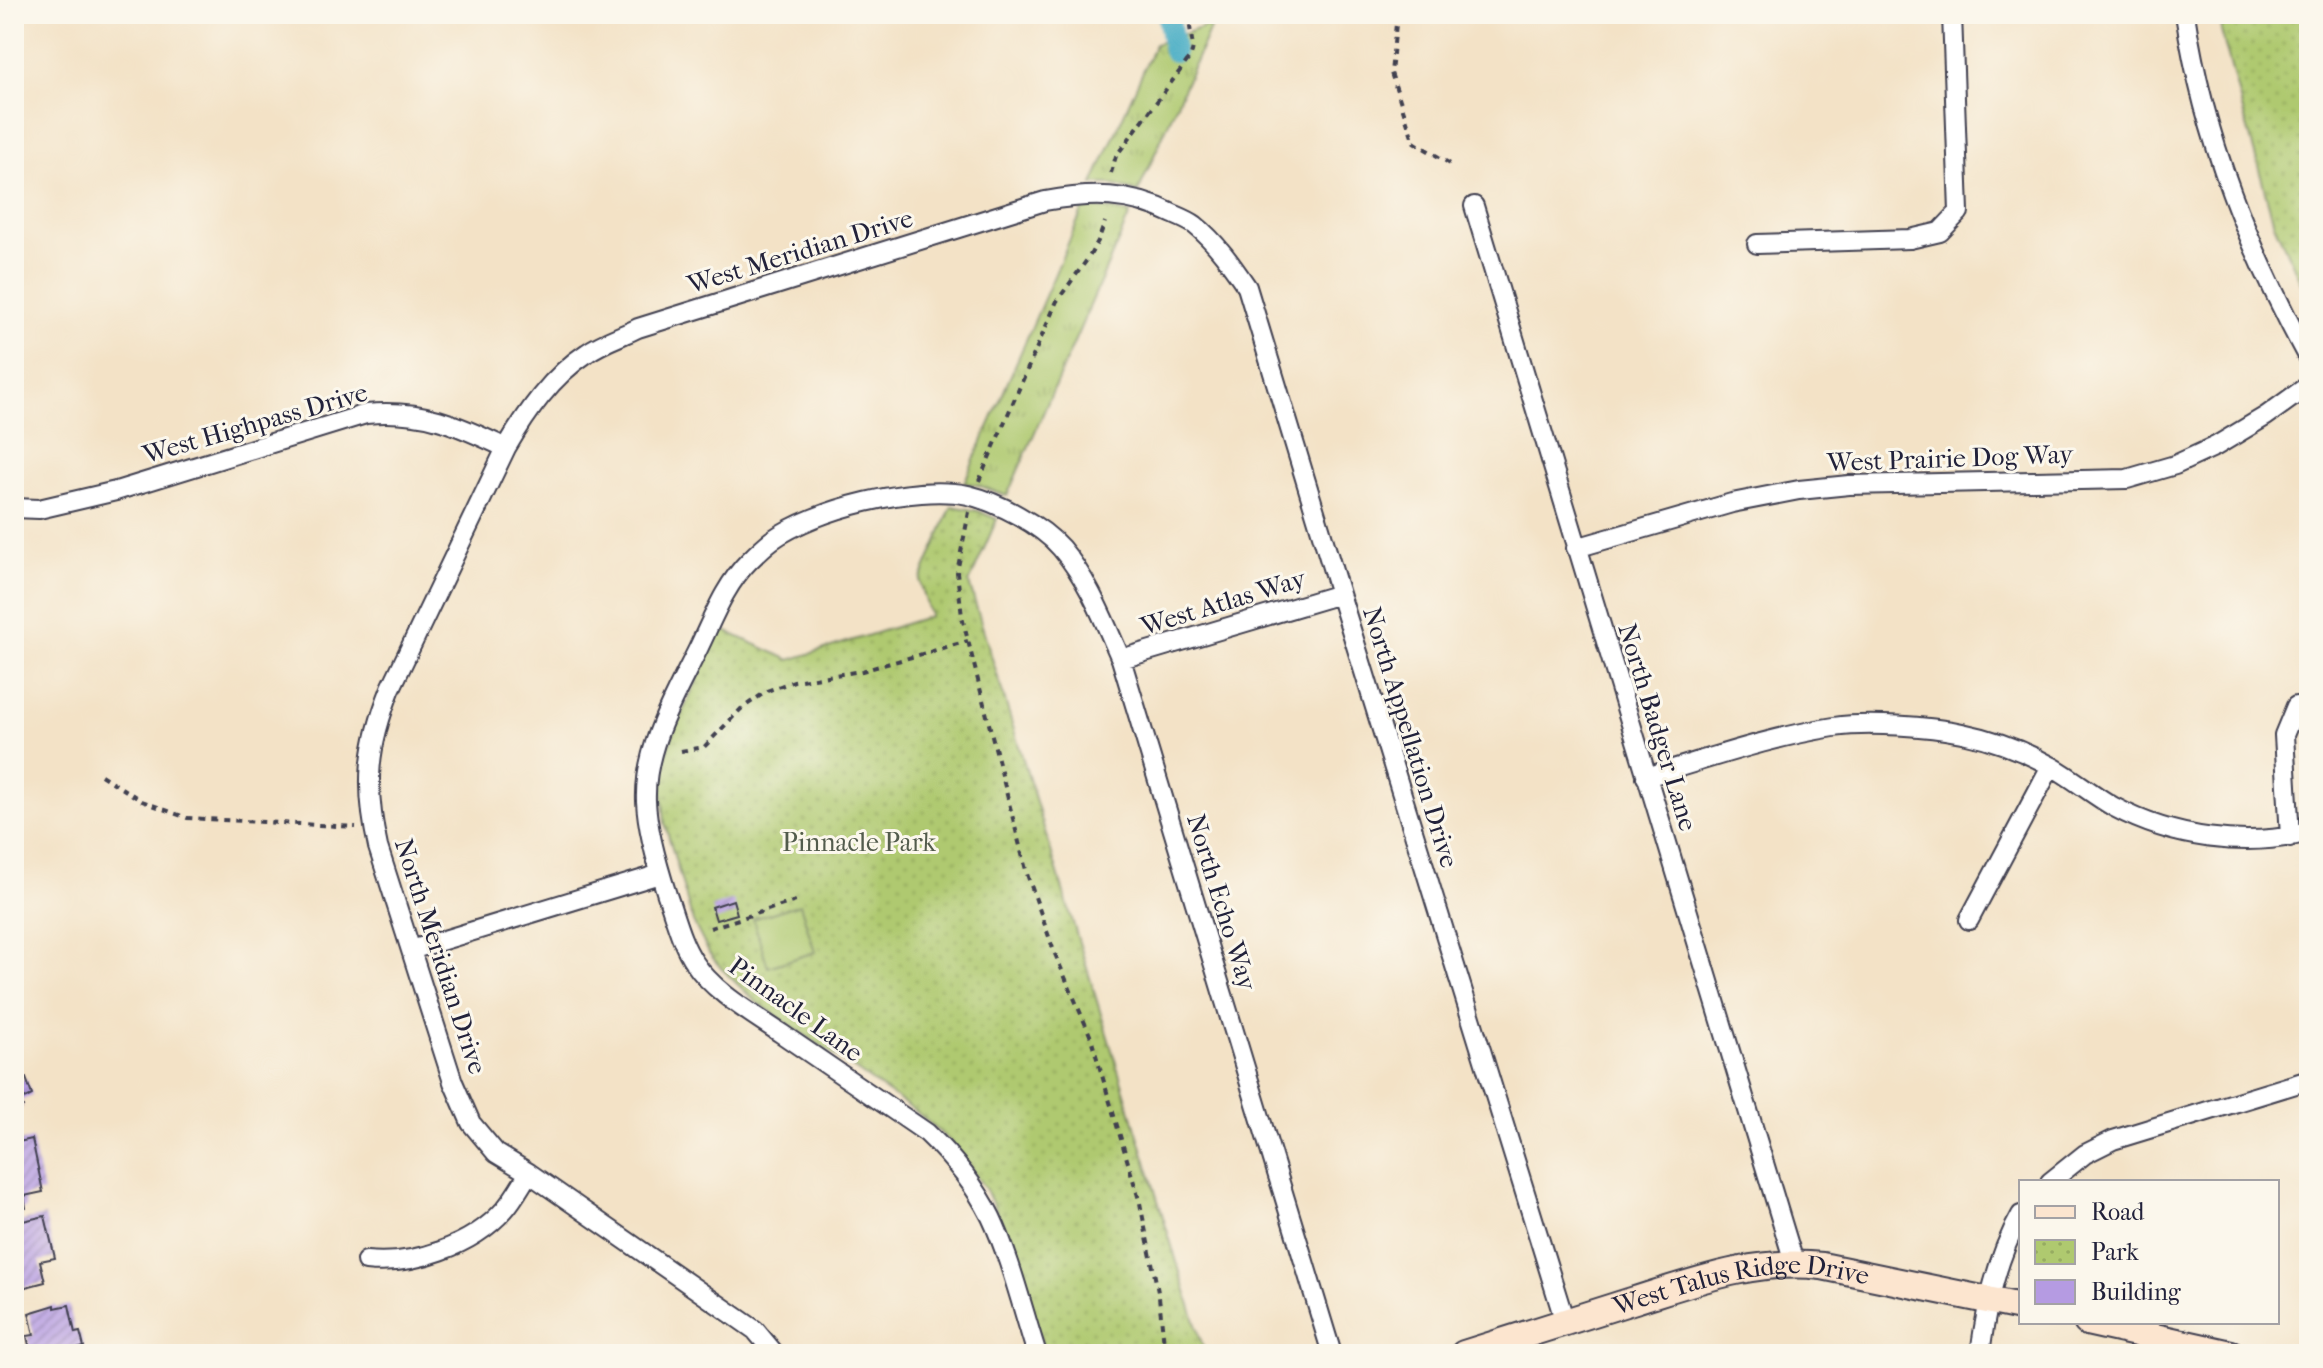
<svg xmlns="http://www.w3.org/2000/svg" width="2323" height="1368" font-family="'IM FELL French Canon',serif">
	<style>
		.grass { fill: url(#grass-tufts); stroke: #687655; stroke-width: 2 }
		.park { fill: url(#park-dots); stroke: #687655; stroke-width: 2 }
		.pitch { fill: #afc96f; stroke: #687655; stroke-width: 2 }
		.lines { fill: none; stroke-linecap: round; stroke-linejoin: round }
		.canal { stroke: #44acc4; stroke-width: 22 }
		.building { fill: url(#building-hatch) }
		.street-casing { stroke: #413f50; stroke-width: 22 }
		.secondary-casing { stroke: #413f50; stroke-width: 30 }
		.path { stroke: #413f50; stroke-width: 4; stroke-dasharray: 6 6; stroke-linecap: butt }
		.street { stroke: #fff; stroke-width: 18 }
		.secondary { stroke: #fce5cf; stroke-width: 26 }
		.labels { text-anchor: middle; stroke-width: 6; stroke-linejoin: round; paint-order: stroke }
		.street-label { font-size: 26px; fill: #22223b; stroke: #fbf7ec }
		.park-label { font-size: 26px; fill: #535c4d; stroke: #fbf7ec }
	</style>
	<defs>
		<pattern id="grass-tufts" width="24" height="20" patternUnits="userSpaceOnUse" patternTransform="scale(2)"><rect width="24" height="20" fill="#afc96f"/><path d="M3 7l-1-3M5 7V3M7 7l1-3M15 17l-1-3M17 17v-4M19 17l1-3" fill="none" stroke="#96ac61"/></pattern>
		<pattern id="park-dots" width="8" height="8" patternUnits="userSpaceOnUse" patternTransform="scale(2)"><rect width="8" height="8" fill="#afc96f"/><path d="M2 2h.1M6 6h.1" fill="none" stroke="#96ac61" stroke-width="1.8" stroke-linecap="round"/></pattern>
		<pattern id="building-hatch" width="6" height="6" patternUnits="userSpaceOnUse" patternTransform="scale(2)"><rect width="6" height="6" fill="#b59be2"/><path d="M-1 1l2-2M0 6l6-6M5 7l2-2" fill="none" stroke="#937eb8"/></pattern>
	</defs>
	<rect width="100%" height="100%" fill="#fbf7ec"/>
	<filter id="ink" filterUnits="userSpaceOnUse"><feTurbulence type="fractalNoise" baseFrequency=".0125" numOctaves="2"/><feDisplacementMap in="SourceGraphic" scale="16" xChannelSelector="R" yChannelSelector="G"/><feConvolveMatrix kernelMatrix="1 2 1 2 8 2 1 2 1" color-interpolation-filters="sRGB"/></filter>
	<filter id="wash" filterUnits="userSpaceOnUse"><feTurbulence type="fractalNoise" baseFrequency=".006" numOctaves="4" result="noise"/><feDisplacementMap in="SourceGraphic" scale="32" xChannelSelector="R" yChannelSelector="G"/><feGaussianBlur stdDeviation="1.8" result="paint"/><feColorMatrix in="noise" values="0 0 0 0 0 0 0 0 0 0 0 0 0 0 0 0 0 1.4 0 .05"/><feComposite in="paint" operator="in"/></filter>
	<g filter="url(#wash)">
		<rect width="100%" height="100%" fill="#f3e2c6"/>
		<path class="grass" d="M1212,24L1138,192L1110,184H1093L1155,44Z
			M1083,209H1108L1130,214L1007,496L978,485L964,483Z"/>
		<path class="park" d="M2219,14H2309V300L2274,224L2221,31Z
			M952,506L978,511L997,519L969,583L1205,1354H1045L1012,1244L986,1190L953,1144L918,1113L754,1000L721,968L709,953L693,922L665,824L662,787L666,756L675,728L721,629L790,660L930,616L920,581Z"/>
		<path class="pitch" d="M800,904L815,952L768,967L753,919Z"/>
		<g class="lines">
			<path class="canal" d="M1168,14L1174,51"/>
		</g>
		<g id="blocks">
			<path class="building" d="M733,900L737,914L716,920L712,907Z
				M26,1078L32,1095L20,1101L23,1107L14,1111V1083Z
				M32,1139L43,1192L24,1196L26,1208L14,1211V1143Z
				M45,1216L55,1258L40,1261L45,1282L22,1288L14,1257V1223Z
				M55,1305V1308L69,1305L75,1333L80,1332L84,1347L60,1354H31L27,1336L34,1335L29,1313Z"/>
		</g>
	</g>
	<g filter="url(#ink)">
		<use href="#blocks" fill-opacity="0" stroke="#413f50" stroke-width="2"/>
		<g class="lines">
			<g class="street-casing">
				<path id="street" d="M2185,14C2204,140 2249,249 2309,360
					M1474,206L1794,1262
					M1757,244L1910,239L1940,232L1959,212L1952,14
					M14,508L39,509L116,491L366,414C423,409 456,424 506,448
					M1576,548L1732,503L1799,490L1849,485L2127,479L2175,465L2216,446L2266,416L2309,385
					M1121,659L1340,594
					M1646,777C1708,759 1770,737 1834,727C1867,722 1929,726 1962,733C1992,739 2026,752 2053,767C2074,779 2093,795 2114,807C2172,838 2246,849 2309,832
					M2290,837L2284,735L2296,706
					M1969,920L2051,766
					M411,950L660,874
					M2050,1182L2085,1154L2113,1140L2309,1080
					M366,1261C413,1266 472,1246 504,1210C514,1199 521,1185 529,1173
					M775,1354L755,1330L529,1173L496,1153L471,1123L453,1082L378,847C364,785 368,746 391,688L506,448C527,412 552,376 587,353C602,342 622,336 638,328L1045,201C1091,193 1130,192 1173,214C1180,217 1188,220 1195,225C1216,242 1232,265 1247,287L1340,594L1565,1322
					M1037,1354C1023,1311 1010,1257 991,1217C975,1185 952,1157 927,1133C879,1100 831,1067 782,1034C753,1014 714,993 694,962C681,943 675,917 667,895C659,870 647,827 646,801C644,747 675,696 698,649C713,618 725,585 749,561C756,554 764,546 772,540C815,509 915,484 968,495C998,502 1041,525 1061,548C1089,581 1104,621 1121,659L1332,1354
					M1980,1354C1986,1307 1997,1256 2021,1215"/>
			</g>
			<g class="secondary-casing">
				<g id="secondary">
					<path d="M2087,1322L2231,1354"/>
					<path id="s1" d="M1464,1354C1521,1336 1578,1318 1635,1300C1696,1281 1757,1258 1822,1266L2021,1307"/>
				</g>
			</g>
			<path class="path" d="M1397,14L1391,73L1414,142L1452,165
				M1111,173L1116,156L1191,56L1193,47L1188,14
				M979,481L1057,301L1089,257L1098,241L1105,222
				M969,512L957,572L962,617L1027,874L1055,954L1090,1035L1140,1203L1159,1297L1165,1354
				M681,751L704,747L741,709L767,691L794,681L862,671L968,641
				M101,775L142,801L187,818L356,827
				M710,928L799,900"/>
			<use href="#street" class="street"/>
			<use href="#secondary" class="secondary"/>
		</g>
	</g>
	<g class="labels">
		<g class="street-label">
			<text transform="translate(800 251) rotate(-17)" y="9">West Meridian Drive</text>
			<text transform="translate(255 423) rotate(-16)" y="9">West Highpass Drive</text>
			<text transform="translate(1950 458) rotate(-2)" y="9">West Prairie Dog Way</text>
			<text transform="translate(1223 602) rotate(-17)" y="9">West Atlas Way</text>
			<text transform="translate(1658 727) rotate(73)" y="9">North Badger Lane</text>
			<text transform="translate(1411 737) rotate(73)" y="9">North Appellation Drive</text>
			<text transform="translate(1222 902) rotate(73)" y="9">North Echo Way</text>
			<text transform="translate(441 956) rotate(72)" y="9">North Meridian Drive</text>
			<text transform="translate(796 1009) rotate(36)" y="9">Pinnacle Lane</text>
			<text dy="9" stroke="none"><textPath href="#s1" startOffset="288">West Talus Ridge Drive</textPath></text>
		</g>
		<g class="park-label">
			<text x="859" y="851">Pinnacle Park</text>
		</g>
	</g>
	<rect width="2323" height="1368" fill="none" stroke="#fbf7ec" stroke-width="48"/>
	<rect x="2019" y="1180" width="260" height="144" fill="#fbf7ec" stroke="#a4a2a5" stroke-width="2"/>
	<rect x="2035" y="1206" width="40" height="12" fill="#fce5cf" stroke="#a4a2a5" stroke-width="2"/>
	<text x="2091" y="1220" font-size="24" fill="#22223b">Road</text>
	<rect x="2035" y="1240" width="40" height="24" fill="url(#park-dots)" stroke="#a4a2a5" stroke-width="2"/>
	<text x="2091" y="1260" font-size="24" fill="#22223b">Park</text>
	<rect x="2035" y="1280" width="40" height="24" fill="#b59be2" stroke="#a4a2a5" stroke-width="2"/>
	<text x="2091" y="1300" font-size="24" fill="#22223b">Building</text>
</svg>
